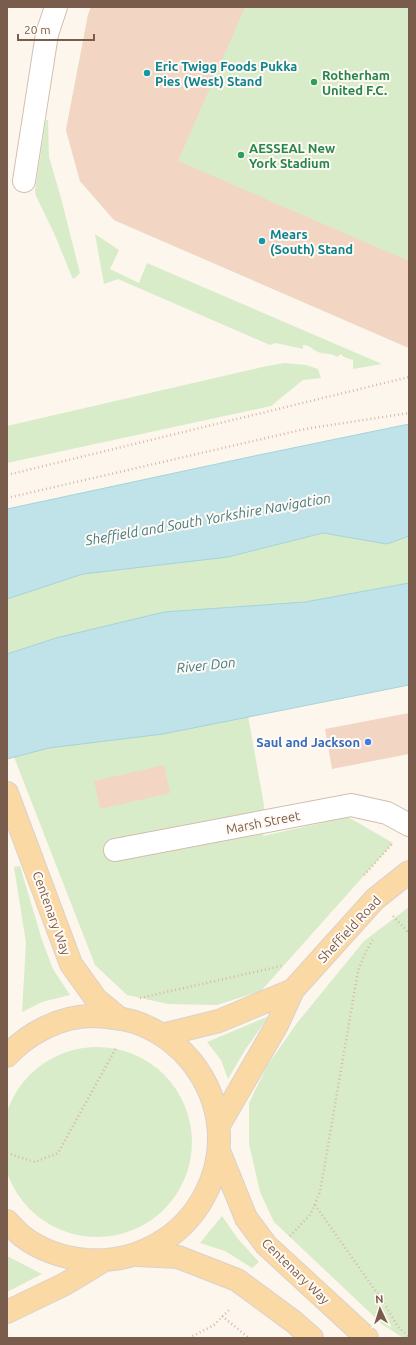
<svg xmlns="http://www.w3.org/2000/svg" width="416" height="1345" font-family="Ubuntu,sans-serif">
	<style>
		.green { fill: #d8ecc9 }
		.water { fill: #bfe3e8; stroke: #a5d3da }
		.building { fill: #f3d5c3 }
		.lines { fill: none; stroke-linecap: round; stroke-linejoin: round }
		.minor-casing { stroke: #d1beb0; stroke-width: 24 }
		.major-casing { stroke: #dad1cd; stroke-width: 24 }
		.path { stroke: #d9b8a5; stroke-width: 2.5; stroke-dasharray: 1 3; stroke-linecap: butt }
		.minor { stroke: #fff; stroke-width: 22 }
		.major { stroke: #fbd9a5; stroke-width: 22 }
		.culture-dot { fill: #0f9aa8; stroke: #fffaf3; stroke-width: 1.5 }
		.leisure-dot { fill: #2e9e5b; stroke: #fffaf3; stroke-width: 1.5 }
		.shop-dot { fill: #3f7fe0; stroke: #fffaf3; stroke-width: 1.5 }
		.labels { text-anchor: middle; stroke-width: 4; stroke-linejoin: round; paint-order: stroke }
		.culture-label { font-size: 13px; font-weight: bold; fill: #0d838f; stroke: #fffaf3; text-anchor: start }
		.leisure-label { font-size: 13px; font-weight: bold; fill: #27864d; stroke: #fffaf3; text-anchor: start }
		.shop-label { font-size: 13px; font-weight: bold; fill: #366cbe; stroke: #fffaf3; text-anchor: end }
		.street-label { font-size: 13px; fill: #7a5c4d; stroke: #fffaf3 }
		.water-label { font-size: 14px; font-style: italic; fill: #437c86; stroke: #fffaf3 }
	</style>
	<rect width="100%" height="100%" fill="#fdf6ec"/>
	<path class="green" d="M91,7H409V348L114,220L80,181L66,130L88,15Z
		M46,120H48L49,157L61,198L80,273L74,279L72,277L54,233L36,196L35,190Z
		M95,234L119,250L110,269L139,283L147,263L382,364L353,369V360L344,357L341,354L337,357C331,353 327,354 321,353C314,352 311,345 303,345V349L276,343L270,345L118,279L104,284Z
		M285,363L306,365L318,369L321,378L303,380L271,406L7,463V426L267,366Z
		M323,533L387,544L409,536V583L305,602L56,638L7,654V599L83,574L228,557Z
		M248,716L264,805L263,836L348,817L393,843L261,991L217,1005L168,1004L127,995L95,965L14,757L49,748L162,734Z
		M20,866L42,940L53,969L70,995L42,1002L22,1012L26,943L14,867Z
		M409,907V1338H403L382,1324L274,1222L260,1192L249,1144V1103L267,1066L297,1023L364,941Z
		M269,1016L245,1050L228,1079L221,1060L207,1042Z
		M2 1142a95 95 0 1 1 190 0a95 95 0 1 1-190 0Z
		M222,1216L238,1239L259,1262L252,1268L225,1251L200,1243Z
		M7,1256L42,1274L7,1292Z"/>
	<path class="water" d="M409,424V536L387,544L323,533L228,557L83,574L7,599V509L254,456Z
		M409,583V685L163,734L49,748L7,759V654L56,638L164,612L305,602Z"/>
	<path class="building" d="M91,7H245L178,161L409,261V348L114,220L80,181L66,130L88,15Z
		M409,713V754L332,769L325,729Z
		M164,765L170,793L100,809L94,781Z"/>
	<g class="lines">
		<g class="minor-casing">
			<path id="minor" d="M24,181L47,34L56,7
				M115,850L351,805L387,813L409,825"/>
		</g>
		<g class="major-casing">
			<path id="major" d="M7,793L71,964L96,999L119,1018
				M162,1035L219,1021L293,990
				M7,1056C28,1033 61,1016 92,1016C99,1016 107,1017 114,1018C143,1020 172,1038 191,1061C259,1146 195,1267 86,1260C64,1258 40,1250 22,1236C17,1232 12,1226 7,1221
				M219,1125L277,1025L293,990L375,899L409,872
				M219,1151L246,1218L266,1245L367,1338
				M138,1255L178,1257L237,1280L294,1322L312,1338
				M7,1312L65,1284L103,1261"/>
		</g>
		<path class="path" d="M7,475L409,377
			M7,498L305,429L409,413
			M364,875L393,843
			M393,916L407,931L409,930
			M140,998L281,966
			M7,1153L35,1162L58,1153L116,1048
			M315,1205L384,1303L398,1327L409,1337
			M290,1236L310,1215L320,1192L358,971L365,953L374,938
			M222,1316L249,1338
			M189,1338L214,1325L230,1309"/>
		<use href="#minor" class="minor"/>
		<use href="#major" class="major"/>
	</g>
	<g class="culture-dot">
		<circle cx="147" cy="73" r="4"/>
		<circle cx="262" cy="241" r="4"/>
	</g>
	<g class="leisure-dot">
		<circle cx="314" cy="82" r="4"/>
		<circle cx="241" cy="155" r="4"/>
	</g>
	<circle class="shop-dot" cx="368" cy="742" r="4"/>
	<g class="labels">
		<g class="culture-label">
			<text x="155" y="71">Eric Twigg Foods Pukka<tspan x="155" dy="15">Pies (West) Stand</tspan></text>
			<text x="270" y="239">Mears<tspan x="270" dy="15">(South) Stand</tspan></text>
		</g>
		<g class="leisure-label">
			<text x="322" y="80">Rotherham<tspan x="322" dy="15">United F.C.</tspan></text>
			<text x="249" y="153">AESSEAL New<tspan x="249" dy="15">York Stadium</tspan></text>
		</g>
		<g class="shop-label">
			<text x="360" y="747">Saul and Jackson</text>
		</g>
		<g class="street-label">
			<text transform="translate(263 822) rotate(-11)" y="5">Marsh Street</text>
			<text transform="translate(52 913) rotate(70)" y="5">Centenary Way</text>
			<text transform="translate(349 929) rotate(-47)" y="5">Sheffield Road</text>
			<text transform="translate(296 1271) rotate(44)" y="5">Centenary Way</text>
		</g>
		<g class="water-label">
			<text transform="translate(208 519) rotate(-10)" y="5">Sheffield and South Yorkshire Navigation</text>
			<text transform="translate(206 665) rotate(-6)" y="5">River Don</text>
		</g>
	</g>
	<rect width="416" height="1345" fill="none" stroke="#7a5c4d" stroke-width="16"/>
	<g transform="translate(380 1309) rotate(356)" stroke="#fffaf3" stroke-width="3" paint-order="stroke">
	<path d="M0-3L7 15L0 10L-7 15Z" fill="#7a5c4d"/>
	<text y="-6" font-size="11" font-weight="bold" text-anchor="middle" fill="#7a5c4d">N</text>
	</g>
	<path d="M18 34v6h76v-6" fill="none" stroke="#7a5c4d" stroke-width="2"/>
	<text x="24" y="34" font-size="12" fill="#7a5c4d" stroke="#fffaf3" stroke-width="3" paint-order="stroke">20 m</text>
</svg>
